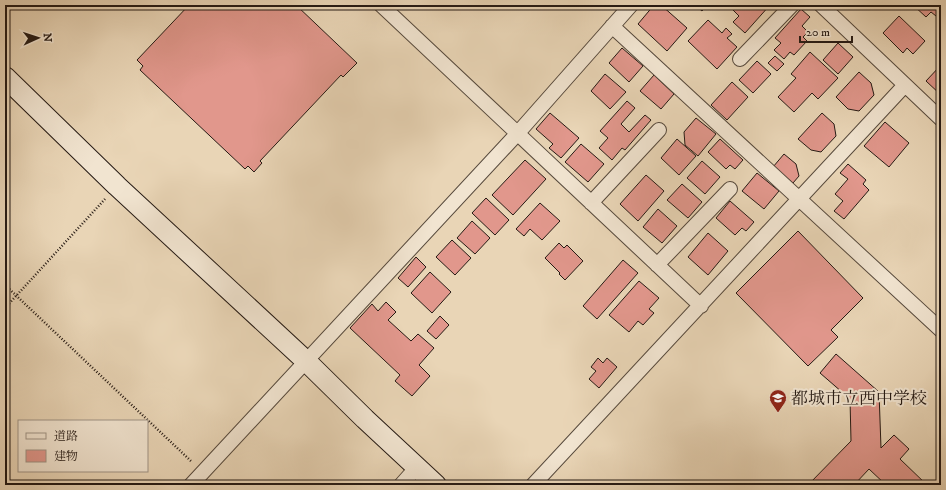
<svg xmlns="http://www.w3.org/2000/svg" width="946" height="490" font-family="'IM FELL DW Pica','Noto Serif JP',serif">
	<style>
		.building { fill: #e1978c; stroke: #251a14 }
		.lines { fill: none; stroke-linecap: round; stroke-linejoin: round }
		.street-casing { stroke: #56493c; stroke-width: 16 }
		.secondary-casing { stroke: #251a14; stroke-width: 22 }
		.path { stroke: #251a14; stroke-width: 2.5; stroke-dasharray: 1 2; stroke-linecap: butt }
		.street { stroke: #f1e4d0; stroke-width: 14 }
		.secondary { stroke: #f1e4d0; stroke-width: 20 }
		.labels { text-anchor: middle; stroke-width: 4; stroke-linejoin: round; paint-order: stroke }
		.poi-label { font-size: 17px; fill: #251a14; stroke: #f1e4d0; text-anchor: start }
	</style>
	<rect width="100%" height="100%" fill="#e9d5b6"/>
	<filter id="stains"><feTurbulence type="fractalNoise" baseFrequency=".005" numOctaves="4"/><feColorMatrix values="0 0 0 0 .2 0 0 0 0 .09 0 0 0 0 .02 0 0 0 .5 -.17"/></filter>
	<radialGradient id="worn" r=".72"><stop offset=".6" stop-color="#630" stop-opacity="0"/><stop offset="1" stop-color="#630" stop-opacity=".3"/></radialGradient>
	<path class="building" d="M189,5H296L357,63L343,77L341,75L260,161L262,163L254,172L248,166L245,169L140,70L143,66L137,60Z
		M654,5H661L687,28L667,51L638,24Z
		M695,5H707L702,11Z
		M734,5H770L745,33L733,22L739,16L731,8Z
		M913,5H941V11L936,16L931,12L926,17Z
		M801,9L810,17L802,26L808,32L803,37L807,41L794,55L790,52L784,59L774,50L781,43L775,38Z
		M899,16L925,41L913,54L907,48L903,53L883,33Z
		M708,20L722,33L726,28L732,34L727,38L737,47L717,69L688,41Z
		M838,43L853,57L838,74L823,60Z
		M622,48L643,66L629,82L609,63Z
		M810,52L838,78L818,99L812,93L794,112L778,97L796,78L791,74Z
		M775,56L784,64L777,71L768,63Z
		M757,61L771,74L753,93L739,80Z
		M941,65V95L926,81Z
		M859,72L871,83L874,95L859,111L848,109L836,97Z
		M605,74L626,92L610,109L591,91Z
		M654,75L674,94L661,109L640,91Z
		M732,82L748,97L727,120L711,105Z
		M627,101L635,108L621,124L629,132L645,115L651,120L625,150L622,148L612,160L599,148L608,138L600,131Z
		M550,113L579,138L561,158L549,148L553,144L536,129Z
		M822,113L834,124L836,136L821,152L811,150L798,139Z
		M696,118L716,134L698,156L685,145L684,132Z
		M885,122L909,143L889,167L864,146Z
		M677,139L696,156L679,175L661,158Z
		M720,139L743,160L735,169L730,165L726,169L708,152Z
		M581,144L604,164L588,182L565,162Z
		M784,154L796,164L799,176L793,183L773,167Z
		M525,160L546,179L513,215L492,195Z
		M702,161L720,177L705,194L687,178Z
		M848,164L866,180L863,184L869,190L844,219L834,211L843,201L835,194L848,179L840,173Z
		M757,173L779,191L764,209L742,191Z
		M646,175L664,191L638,221L620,204Z
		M682,184L702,202L688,218L667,200Z
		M486,198L509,220L495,235L472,213Z
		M730,201L754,222L746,231L742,228L735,235L716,218Z
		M540,203L560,221L542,240L530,229L524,236L516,229Z
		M658,209L677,226L662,243L643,227Z
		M472,221L490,238L475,254L457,238Z
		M798,231L863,298L831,330L838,337L808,366L736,293Z
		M708,233L728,251L708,275L688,257Z
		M452,240L471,258L455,275L436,257Z
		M559,243L564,248L567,245L583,261L565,280L559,274L560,273L545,258Z
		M416,257L426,267L408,287L398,278Z
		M623,260L638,273L597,319L583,306Z
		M430,272L451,292L432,313L411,293Z
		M639,281L659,298L649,309L654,313L643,325L638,321L629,332L609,315Z
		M386,302L396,312L388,320L411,341L418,334L434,348L419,365L430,376L412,396L395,381L400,375L350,328L372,304L378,311Z
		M440,316L449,325L436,339L427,331Z
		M836,354L879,392L881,448L894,435L909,449L900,459L927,485H886L869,469L854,485H808L851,441L850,399L820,373Z
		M598,358L603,363L607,358L617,367L599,388L589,379L596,371L591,367Z
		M941,477V485H933Z"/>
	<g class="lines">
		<g class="street-casing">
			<path id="street" d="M381,5L701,306
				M821,5L941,119
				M612,26L941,330
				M740,59L792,5
				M591,203L659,130
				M657,265L730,189
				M191,485L517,134L631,5
				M401,485L417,467
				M533,485L905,85"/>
		</g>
		<g class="secondary-casing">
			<path id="secondary" d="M5,77L117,186L306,361L365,419L436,485"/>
		</g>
		<path class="path" d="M5,285L192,462
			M5,308L105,199"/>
		<use href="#street" class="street"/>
		<use href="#secondary" class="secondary"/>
	</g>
	<defs>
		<g id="school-pin" transform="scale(0.9)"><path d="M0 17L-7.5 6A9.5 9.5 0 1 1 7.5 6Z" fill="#8f2418" stroke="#f1e4d0"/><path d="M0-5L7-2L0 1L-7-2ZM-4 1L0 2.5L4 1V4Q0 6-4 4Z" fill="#fff"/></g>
	</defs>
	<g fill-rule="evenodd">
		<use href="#school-pin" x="778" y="398"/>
	</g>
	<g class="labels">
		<g class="poi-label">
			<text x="791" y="404">都城市立西中学校</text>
		</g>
	</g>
	<rect width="946" height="490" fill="none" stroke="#e9d5b6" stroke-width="20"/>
	<rect x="6" y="6" width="934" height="478" fill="none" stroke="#251a14" stroke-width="2"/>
	<rect x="10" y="10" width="926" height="470" fill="none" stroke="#251a14"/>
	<rect x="18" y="420" width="130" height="52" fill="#f1e4d0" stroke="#9f9385"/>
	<rect x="26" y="433" width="20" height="6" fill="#f1e4d0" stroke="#9f9385"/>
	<text x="54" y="440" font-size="12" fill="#251a14">道路</text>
	<rect x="26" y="450" width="20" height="12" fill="#e1978c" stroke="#9f9385"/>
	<text x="54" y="460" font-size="12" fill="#251a14">建物</text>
	<g transform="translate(38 38) rotate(87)" stroke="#f1e4d0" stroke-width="3" paint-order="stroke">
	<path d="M0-3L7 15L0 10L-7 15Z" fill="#251a14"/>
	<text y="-6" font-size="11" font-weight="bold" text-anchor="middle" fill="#251a14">N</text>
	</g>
	<path d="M800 36v6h52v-6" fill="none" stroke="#251a14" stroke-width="2"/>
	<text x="806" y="36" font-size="12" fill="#251a14" stroke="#f1e4d0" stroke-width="3" paint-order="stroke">20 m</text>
	<rect width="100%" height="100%" filter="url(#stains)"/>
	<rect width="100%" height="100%" fill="url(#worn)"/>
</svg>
